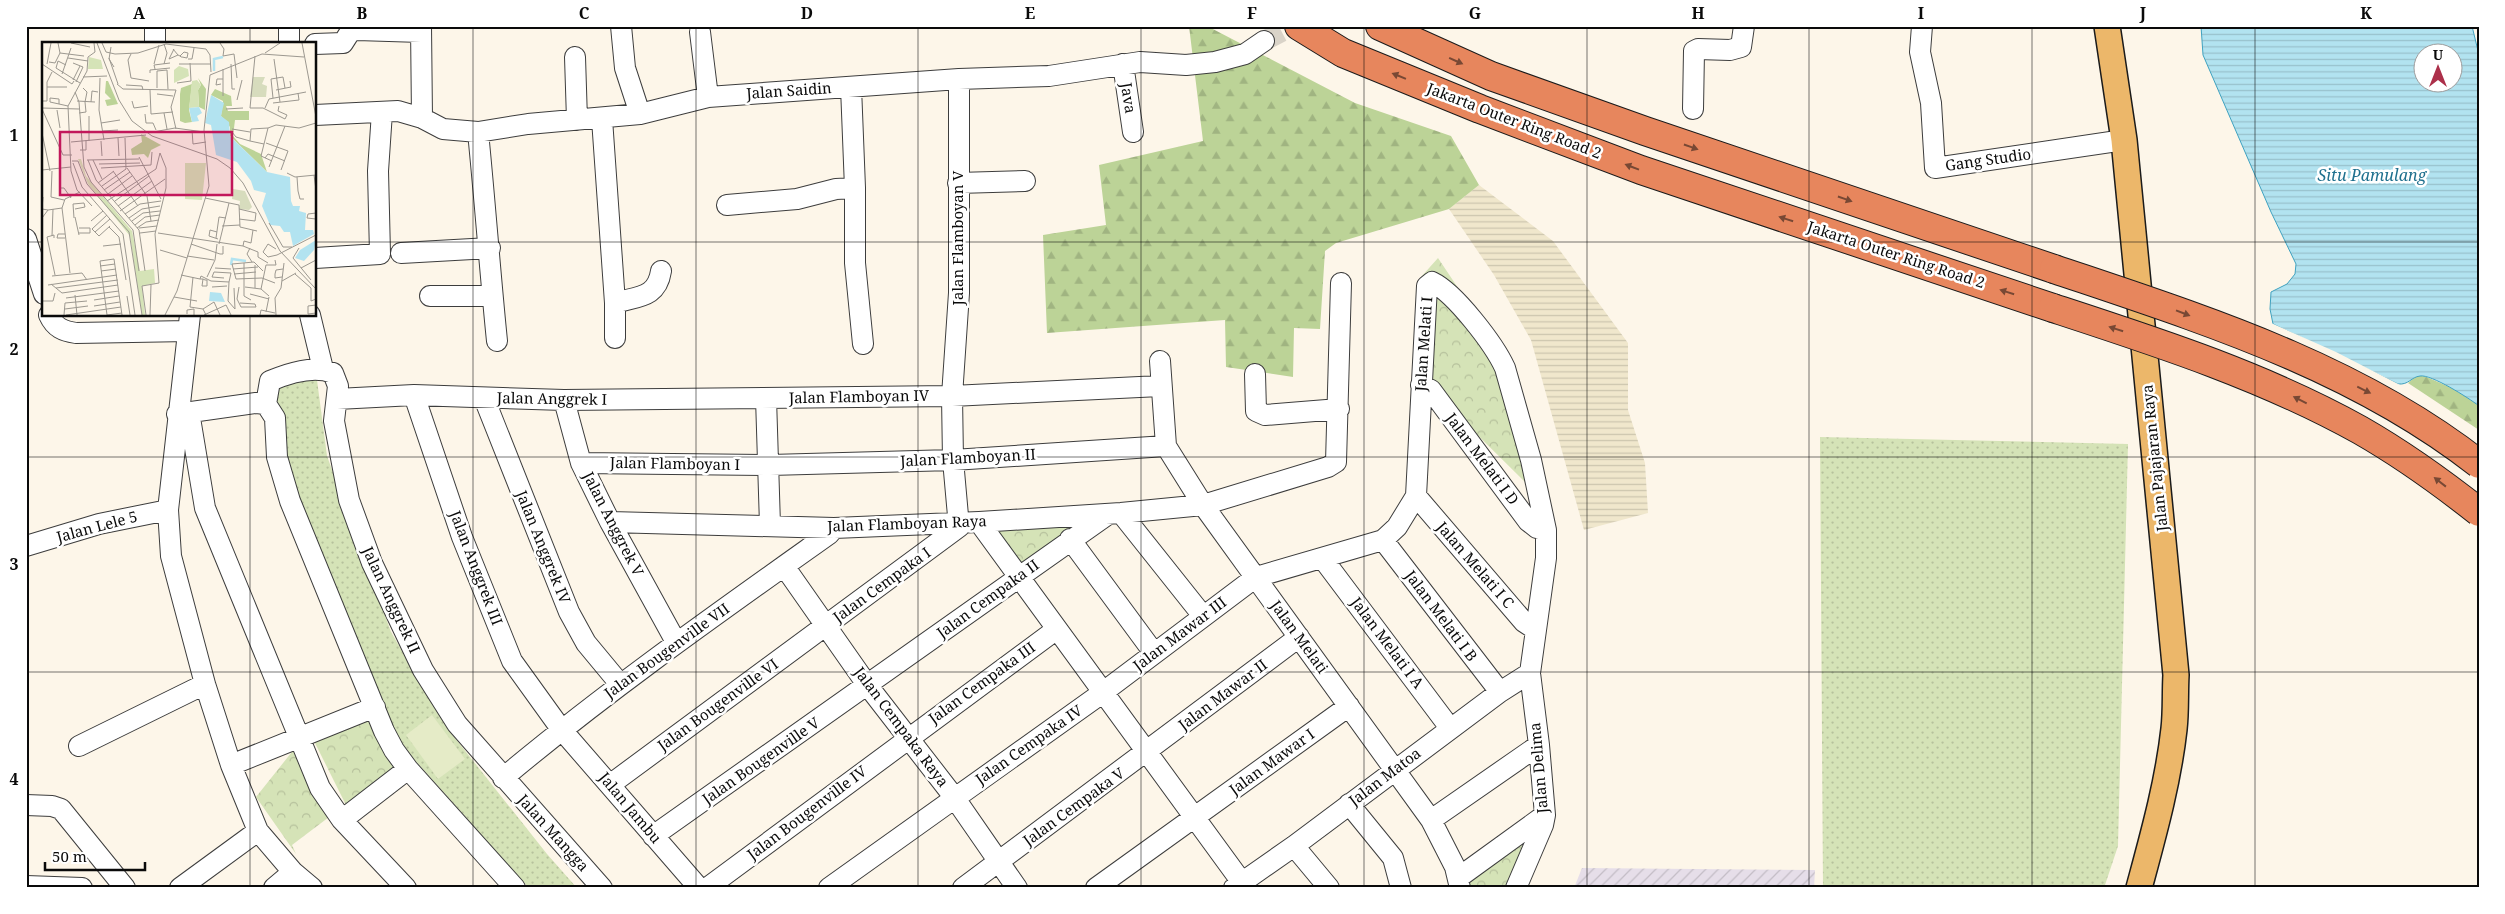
<svg xmlns="http://www.w3.org/2000/svg" width="2505" height="914" font-family="'Noto Serif',serif">
	<style>
		.industrial { fill: url(#industrial-furrows) }
		.farmland { fill: url(#farmland-rules) }
		.grass { fill: url(#grass-dots) }
		.forest { fill: url(#forest-firs) }
		.park { fill: url(#park-crowns) }
		.pitch { fill: #e5ebc7 }
		.water { fill: url(#water-rules); stroke: #40a2c0; fill-rule: evenodd }
		.pier { fill: #fdf6e9 }
		.lines { fill: none; stroke-linecap: round; stroke-linejoin: round }
		.minor-tunnel { stroke: #d9d3c8; stroke-width: 20; stroke-dasharray: 20 10; stroke-linecap: butt }
		.minor-casing { stroke: #3d3d3d; stroke-width: 22 }
		.major-casing { stroke: #1b1b1b; stroke-width: 28 }
		.highway-casing { stroke: #1b1b1b; stroke-width: 30 }
		.minor { stroke: #fff; stroke-width: 20 }
		.major { stroke: #ecb76a; stroke-width: 25 }
		.highway { stroke: #e7865d; stroke-width: 28 }
		.highway-bridge-casing { stroke: #1b1b1b; stroke-width: 30; stroke-linecap: butt }
		.highway-bridge { stroke: #e7865d; stroke-width: 28 }
		.oneway { fill: #784834 }
		.grid { fill: none; stroke: #0a0a0a; stroke-width: 1; stroke-opacity: 0.55 }
		.labels { text-anchor: middle; stroke-width: 5; stroke-linejoin: round; paint-order: stroke }
		.street-label { font-size: 15px; fill: #0a0a0a; stroke: #fff }
		.water-label { font-size: 16px; font-style: italic; fill: #20718f; stroke: #fff }
		.inset-river { fill: none; stroke: #b2e3f0; stroke-width: 2.5 }
		.inset-road { fill: none; stroke: #9c9890; stroke-width: 1 }
		.view { fill: #c2185b; fill-opacity: 0.15; stroke: #c2185b; stroke-width: 2.5 }
		.inset-edge { fill: none; stroke: #0a0a0a; stroke-width: 2.5 }
		.neatline { fill: none; stroke: #0a0a0a; stroke-width: 2 }
		.grid-label { font-size: 16px; text-anchor: middle; font-weight: bold; fill: #0a0a0a }
	</style>
	<defs>
		<pattern id="industrial-furrows" width="10" height="10" patternUnits="userSpaceOnUse" patternTransform="scale(1.25)"><rect width="10" height="10" fill="#e6dee9"/><path d="M-1 1l2-2M0 10L10 0M9 11l2-2" fill="none" stroke="#c4bdc6"/></pattern>
		<pattern id="farmland-rules" width="6" height="5" patternUnits="userSpaceOnUse" patternTransform="scale(1.25)"><rect width="6" height="5" fill="#f0e7cc"/><path d="M0 2.5h6" fill="none" stroke="#ccc5ae"/></pattern>
		<pattern id="grass-dots" width="8" height="8" patternUnits="userSpaceOnUse" patternTransform="scale(1.25)"><rect width="8" height="8" fill="#d5e3b7"/><path d="M2 2h.1M6 6h.1" fill="none" stroke="#b6c19c" stroke-width="1.8" stroke-linecap="round"/></pattern>
		<pattern id="forest-firs" width="22" height="20" patternUnits="userSpaceOnUse" patternTransform="scale(1.25)"><rect width="22" height="20" fill="#bcd397"/><path d="M5 1l3.5 6h-7zM16 11l3.5 6h-7z" fill="#a0b481"/></pattern>
		<pattern id="park-crowns" width="20" height="18" patternUnits="userSpaceOnUse" patternTransform="scale(1.25)"><rect width="20" height="18" fill="#d5e3b7"/><path d="M2 6a3 3 0 1 1 6 0M12 15a3 3 0 1 1 6 0" fill="none" stroke="#b6c19c"/></pattern>
		<pattern id="water-rules" width="6" height="5" patternUnits="userSpaceOnUse" patternTransform="scale(1.25)"><rect width="6" height="5" fill="#b2e3f0"/><path d="M0 2.5h6" fill="none" stroke="#98c1cc"/></pattern>
	</defs>
	<rect width="100%" height="100%" fill="#fdf6e9"/>
	<path class="industrial" d="M1582,868L1815,870L1814,888H1574Z"/>
	<path class="farmland" d="M1479,185L1553,241L1628,343V410L1645,463L1648,513L1584,530L1531,340L1494,275L1449,209Z"/>
	<path class="grass" d="M308,377L317,380L327,456L391,632L447,728L547,854L577,888H529L412,757L388,723L325,590L280,436L275,392L279,386Z
		M1820,437L2128,444L2118,846L2104,888H1823Z"/>
	<path class="forest" d="M1189,26H1207L1355,103L1451,136L1479,185L1449,209L1336,243L1325,251L1320,329L1294,328L1293,377L1226,367L1225,320L1047,333L1043,235L1106,225L1099,165L1203,141Z
		M2422,375L2461,392L2479,406V430L2408,383L2415,377Z"/>
	<path class="park" d="M1438,258L1509,364L1529,486L1412,370L1421,277Z
		M1093,520L1018,573L981,526Z
		M372,703L403,762L346,805L312,737Z
		M303,738L337,811L292,845L296,854L256,797Z
		M1544,822L1514,888H1460Z"/>
	<path class="pitch" d="M432,715L465,759L438,779L406,735Z"/>
	<path class="water" d="M2201,26H2472L2479,55V406C2469,398 2431,374 2420,376C2411,377 2409,385 2398,384L2273,324L2270,309L2271,292L2287,284L2295,274L2296,264L2271,212L2203,55ZM2422,52H2452V82H2422Z"/>
	<path class="pier" d="M2271,323L2336,352L2404,387L2376,378L2343,362L2299,341L2272,326Z"/>
	<g class="lines">
		<path class="minor-tunnel" d="M1264,41L1293,26"/>
		<g class="minor-casing">
			<path id="minor" d="M155,26V44
				M289,26V44
				M421,26L422,118
				M621,26L625,68L640,114
				M1922,26L1920,52L1931,103L1935,168L2124,140
				M700,32L708,97
				M315,44L343,43L350,32L357,30L421,32
				M575,57L577,120
				M1123,64L1133,132
				M851,87L855,188V263L863,344
				M1693,109L1694,51L1698,49L1730,50L1741,47L1744,26
				M315,115L398,111L422,118L443,129L478,132L528,124L640,114L708,97L959,79L1049,76L1140,62L1186,65L1215,62L1245,54L1264,41
				M602,119L615,303V338
				M478,132C485,202 490,272 497,341
				M958,183L1025,181
				M727,205L797,199L836,189L855,188
				M26,239L44,294
				M401,253L490,248
				M315,258L380,254L378,171L382,112
				M430,296H491
				M615,303C638,296 657,298 661,271
				M49,315C55,328 63,331 76,333L188,331
				M190,315L168,510L171,556L205,684L231,765L258,831L293,872L312,888
				M310,315L323,369
				M1160,361L1166,446L1203,505L1431,820L1455,867L1460,888
				M1255,374L1256,411L1265,415L1339,409
				M1421,385L1431,390L1528,521L1537,528L1546,530
				M414,395L462,537L512,661L561,729L699,888
				M484,398L569,612L586,643L620,684
				M766,398L770,525
				M337,399L414,395L564,400L952,396L1160,386
				M564,400L581,463L610,522L676,642
				M266,404L270,381C289,373 313,365 333,373L338,386L334,421L349,500L372,563L423,670L457,724L602,888
				M189,412L205,508L320,788L342,820L406,888
				M177,414L256,403L266,404L275,418L277,457L290,501L384,731L394,750L408,769L515,888
				M581,463L770,465L953,460L1166,446
				M1416,496L1524,622L1536,630
				M1121,513L1203,616
				M610,522L834,528L979,522L1121,513L1203,505L1328,467L1336,462L1341,283
				M979,522L1246,888
				M1070,539L1154,653
				M1383,540L1500,692
				M26,546L99,524L168,510
				M1323,559L1450,728
				M784,566L868,686L954,797L1017,888
				M79,746L205,684
				M231,765L375,707
				M503,778C607,691 718,613 829,534L834,528
				M611,784L959,527L953,460L952,396L959,293V79
				M1349,804L1393,858L1401,888
				M26,805L52,806L61,809L125,888
				M342,820L408,769
				M1431,820L1539,745
				M653,836L1107,515
				M1294,846L1329,888
				M1458,878L1545,815
				M26,886L82,888
				M180,888L258,831
				M274,888L293,872
				M707,888L1057,629
				M829,888L1098,696L1256,577L1383,540L1397,527L1416,496L1427,286L1432,282C1455,293 1494,344 1505,368L1531,460L1546,530V558L1530,673L1539,745L1545,815L1543,825L1516,888
				M963,888L1299,637
				M1096,888L1349,706
				M1234,888L1294,846L1500,692L1530,673"/>
		</g>
		<g class="major-casing">
			<path id="major" d="M2107,26L2124,140L2176,675C2175,693 2176,712 2174,729C2168,783 2153,836 2139,888"/>
		</g>
		<g class="highway-casing">
			<path id="highway" d="M1299,26L1343,53L1480,109L1641,170L2053,308
				M1380,26L1491,76L1645,131L2054,269"/>
		</g>
		<use href="#minor" class="minor"/>
		<use href="#major" class="major"/>
		<use href="#highway" class="highway"/>
		<g class="highway-bridge-casing">
			<path id="highway-bridge" d="M2054,269C2202,319 2354,366 2479,464
				M2053,308C2157,342 2263,376 2360,430C2402,454 2441,482 2479,512"/>
		</g>
		<use href="#highway-bridge" class="highway-bridge"/>
	</g>
	<defs><path id="oneway-solid" d="M-6-.8H1V-3.2L6.5 0L1 3.2V.8H-6Z" transform="scale(1.25)"/></defs>
	<g class="oneway">
		<use href="#oneway-solid" transform="translate(1456 61) rotate(24)"/>
		<use href="#oneway-solid" transform="translate(1399 76) rotate(-158)"/>
		<use href="#oneway-solid" transform="translate(1691 147) rotate(19)"/>
		<use href="#oneway-solid" transform="translate(1632 167) rotate(-159)"/>
		<use href="#oneway-solid" transform="translate(1845 199) rotate(19)"/>
		<use href="#oneway-solid" transform="translate(1786 219) rotate(-162)"/>
		<use href="#oneway-solid" transform="translate(2007 292) rotate(-162)"/>
		<use href="#oneway-solid" transform="translate(2183 313) rotate(21)"/>
		<use href="#oneway-solid" transform="translate(2116 329) rotate(-162)"/>
		<use href="#oneway-solid" transform="translate(2364 390) rotate(26)"/>
		<use href="#oneway-solid" transform="translate(2300 400) rotate(-153)"/>
		<use href="#oneway-solid" transform="translate(2440 482) rotate(-142)"/>
	</g>
	<path class="grid" d="M250,26V44M473,26V888M696,26V888M918,26V888M1141,26V888M1364,26V888M1587,26V888M1809,26V888M2032,26V888M2255,26V888M26,242H44M315,242H2479M250,315V888M26,457H2479M26,672H2479"/>
	<g class="labels">
		<g class="street-label">
			<text transform="translate(789 91) rotate(-4)" y="5">Jalan Saidin</text>
			<text transform="translate(1128 98) rotate(81)" y="5">Java</text>
			<text transform="translate(1514 121) rotate(21)" y="5">Jakarta Outer Ring Road 2</text>
			<text transform="translate(1988 160) rotate(-8)" y="5">Gang Studio</text>
			<text transform="translate(958 238) rotate(-90)" y="5">Jalan Flamboyan V</text>
			<text transform="translate(1896 255) rotate(18)" y="5">Jakarta Outer Ring Road 2</text>
			<text transform="translate(1424 344) rotate(-86)" y="5">Jalan Melati I</text>
			<text transform="translate(859 397) rotate(-1)" y="5">Jalan Flamboyan IV</text>
			<text transform="translate(552 399) rotate(1)" y="5">Jalan Anggrek I</text>
			<text transform="translate(968 458) rotate(-3)" y="5">Jalan Flamboyan II</text>
			<text transform="translate(2155 458) rotate(-96)" y="5">Jalan Pajajaran Raya</text>
			<text transform="translate(1482 459) rotate(53)" y="5">Jalan Melati I D</text>
			<text transform="translate(675 464) rotate(1)" y="5">Jalan Flamboyan I</text>
			<text transform="translate(613 524) rotate(63)" y="5">Jalan Anggrek V</text>
			<text transform="translate(907 524) rotate(-2)" y="5">Jalan Flamboyan Raya</text>
			<text transform="translate(97 527) rotate(-15)" y="5">Jalan Lele 5</text>
			<text transform="translate(543 547) rotate(68)" y="5">Jalan Anggrek IV</text>
			<text transform="translate(1475 565) rotate(49)" y="5">Jalan Melati I C</text>
			<text transform="translate(476 568) rotate(69)" y="5">Jalan Anggrek III</text>
			<text transform="translate(882 585) rotate(-36)" y="5">Jalan Cempaka I</text>
			<text transform="translate(988 599) rotate(-36)" y="5">Jalan Cempaka II</text>
			<text transform="translate(391 600) rotate(65)" y="5">Jalan Anggrek II</text>
			<text transform="translate(1441 616) rotate(53)" y="5">Jalan Melati I B</text>
			<text transform="translate(1180 634) rotate(-37)" y="5">Jalan Mawar III</text>
			<text transform="translate(1299 637) rotate(54)" y="5">Jalan Melati</text>
			<text transform="translate(1387 643) rotate(53)" y="5">Jalan Melati I A</text>
			<text transform="translate(667 651) rotate(-36)" y="5">Jalan Bougenville VII</text>
			<text transform="translate(982 683) rotate(-36)" y="5">Jalan Cempaka III</text>
			<text transform="translate(1223 695) rotate(-37)" y="5">Jalan Mawar II</text>
			<text transform="translate(718 705) rotate(-36)" y="5">Jalan Bougenville VI</text>
			<text transform="translate(901 727) rotate(53)" y="5">Jalan Cempaka Raya</text>
			<text transform="translate(1029 745) rotate(-35)" y="5">Jalan Cempaka IV</text>
			<text transform="translate(761 761) rotate(-35)" y="5">Jalan Bougenville V</text>
			<text transform="translate(1272 762) rotate(-36)" y="5">Jalan Mawar I</text>
			<text transform="translate(1539 768) rotate(-95)" y="5">Jalan Delima</text>
			<text transform="translate(1385 777) rotate(-37)" y="5">Jalan Matoa</text>
			<text transform="translate(1074 807) rotate(-36)" y="5">Jalan Cempaka V</text>
			<text transform="translate(630 808) rotate(50)" y="5">Jalan Jambu</text>
			<text transform="translate(807 813) rotate(-37)" y="5">Jalan Bougenville IV</text>
			<text transform="translate(553 833) rotate(48)" y="5">Jalan Mangga</text>
		</g>
		<g class="water-label">
			<text x="2372" y="181">Situ Pamulang</text>
		</g>
	</g>
	<g transform="translate(42 42)">
		<rect width="274" height="274" fill="#fdf6e9"/>
		<path d="M47,15L59,18L61,27H46ZM137,24L146,27L147,34L132,41V28ZM36,117H39L44,134L90,189L98,229L112,227L113,241L100,244L103,273H100L88,194L46,142ZM143,121H164L160,158L143,157Z" fill="#d5e3b7"/>
		<path d="M156,36L164,47L163,68L157,65L156,48L159,43ZM64,39H66L76,62L65,64L63,58L69,57L63,51ZM150,42L147,68L150,80L143,81L138,79V52L139,46ZM173,47L189,54L190,64H184L186,69H207V78H193L191,94L198,102L219,112L225,130L188,94V85L179,74L181,59L169,53ZM99,92L119,103L109,108L106,116L102,112L90,113L89,107L100,100Z" fill="#bcd397"/>
		<path d="M155,38L159,43L156,48L157,65L147,66L150,39Z" fill="#d5e3b7"/>
		<path d="M211,35H223L220,42L225,44L224,55H208ZM191,147L203,149L210,165L207,168L197,167L198,159L190,157Z" fill="#d7dcbd"/>
		<path d="M169,53L182,61L179,74L187,80L188,94L195,101L225,130L248,135L249,159L251,164H258L257,169L264,171L263,188H271L272,192L251,204L248,190H242L238,184L228,183L220,164L224,151L212,148L209,139L195,120L174,113L169,83L163,81ZM157,65L160,71L155,74L157,79L150,80L147,66ZM274,198L272,208L262,219L253,216L258,208ZM168,250L179,251L183,260L167,259Z" fill="#b2e3f0"/>
		<path class="inset-river" d="M172,29V17L181,15M189,223L190,217L204,219"/>
		<path class="inset-road" d="M29,1L48,5M55,1L77,58L90,79L110,94L175,117L188,126L201,141L238,209L274,247M60,1L64,10L73,12L96,11L124,2L164,7L168,13L169,30M178,1L182,7L181,14L192,12L195,36M260,1L274,75M122,2L125,11L122,22M69,5L67,17L72,25M131,7L136,13L138,14L139,15H140L145,16L146,11L142,10L138,14M132,7L127,17L136,13M18,11L42,14M223,11L238,1M89,12L86,18L89,36L107,39M220,12L262,15M213,14L208,66H221L243,77M26,16L46,19M67,16L76,42M146,17H150L152,6M232,17L238,60M7,20L13,21L18,11L16,1M31,21L41,25L34,40M0,22L30,42L32,39M5,22L9,1M112,22L117,3M137,22H169M189,22L190,47H193M24,23L16,19L14,26L38,41M113,27L112,23L128,21M108,31V28L128,26M20,32L29,6M41,35L65,34M58,36L57,68L62,98M31,38L38,24M135,41L149,39L148,21M75,42L81,47L134,48L129,65L134,87M179,42L174,43L175,37H181M84,43L100,44L101,48M5,45H25M41,46L45,50L43,60M115,46V29L125,28L126,47M108,48L109,72L131,70M234,48L249,45L248,39M33,50L37,60L42,125L49,140L91,188L97,229M115,52L131,54M181,54V27M231,56L229,37L241,35L243,46M195,58L200,38M0,59H5V40L10,30M35,59L53,60M90,59L92,66L106,64M49,60L50,49L56,50M231,61L257,58L256,51M17,62V57L8,56V60L26,64M237,64L236,69L245,73L243,77M0,66L37,67M223,66L227,57L264,50M0,67L21,113H30M184,67L201,66M15,68L18,86M37,71L44,70L43,60M122,71L125,87M103,72L104,81H111L114,88M59,81L78,78M226,86L234,83L257,86L274,81M226,86L219,114L230,119M190,87L208,90M150,88L151,102L164,100M60,89L76,88M111,90L133,86L162,90M190,90L194,95L208,99M0,91L8,129M76,96L77,114M47,99V74M59,99L60,114M29,100L104,93M224,101L246,109L239,128M222,102L208,99L209,87L226,86M38,108H44V98M97,115L119,157M223,116L226,112L243,119M45,118L97,117M46,118L54,138L97,188L103,229M51,118L60,137M30,119H36L45,142L87,190L100,273M31,121L40,145L81,192L93,273M57,122L98,121M227,125L243,84M59,126L109,123L110,110M85,126L105,154L109,179M0,128L29,125M10,129L9,155L22,158M71,129L96,164M245,131L253,135L274,133M272,133L274,148M255,135L256,149L258,157H262M56,141L72,129M60,144L84,127L83,96M17,146H22L29,156M62,148L88,130M66,152L90,134M1,155L0,167L6,168M163,156L197,163L198,185L215,189M65,159L114,127L118,111L124,126V146L113,192L117,241L100,244L104,273M73,159L107,134M50,164L35,148L29,129L26,64L45,29L46,15L53,10L52,1M76,164L110,139M20,166L28,231M78,169L123,137M274,171L266,172L265,176L274,177M83,172L98,162L119,159M65,173L50,187L57,194L68,184M33,175L37,193M0,176L6,168L20,166L23,157L38,150M32,176L31,162L42,161L43,165L33,167M87,176L100,167L118,164M197,177L213,179L214,171L197,167M49,179L61,169M90,179L101,171L118,169M227,181L241,205H250M93,183L103,175L118,173M180,184L198,183M67,185L77,195L84,238M37,186H48V191H37M95,186L104,180L117,178M97,186L115,184M53,190L68,177M175,190L168,188L167,194L176,197M98,191L114,189M116,191L201,204L216,210V215L226,221M23,192H16L15,196H23M10,194L11,167M12,196V193L5,195L13,233M174,196L177,175L184,176M149,202L178,212H181V204M177,202L187,161M61,204L79,202M201,204L202,199L209,201L211,188M208,206L205,212L210,220M257,206L251,216L269,238M234,207L226,202L221,210L226,215L235,213L274,193M118,208L145,216M145,214L172,218M202,221V254L209,258M213,223V246M58,224L73,222M173,226L189,227M259,226L274,218M191,227L216,225M59,229L74,227M221,229L212,220L190,222L194,237L220,236L233,241M192,232L214,230M253,232L269,246V259L274,257M139,233L158,237H161L163,238H165V244H160L161,237M10,234L40,231L45,238M151,235L148,265L161,267L164,273M165,235L173,218L175,202M240,235L233,236V232L234,228L241,227M182,236L170,235L172,230L189,231L187,240M158,237L159,234L169,239L187,240L186,259L193,267L192,246M240,239L254,231M9,242L20,251L76,243M6,243L75,233M170,245L185,244M197,245L195,257L199,265H214L213,262L198,261M203,245L219,247L227,254M14,246L76,238M219,247L224,223H234L233,218M208,252L227,257M33,253L35,273M85,254L88,273M132,255L155,259M24,256L77,249M52,258L77,254M0,259H11L13,251M274,263L266,264V272L274,271M52,264L78,260M23,267L46,264M161,267L172,260L178,273M224,270L227,255M145,272V268L152,267V273M22,273L23,261L45,259M24,273L79,265M65,273L58,219L72,217L80,273M65,273L80,271M108,273L109,243M123,273L135,249L167,144L162,88L168,33L220,12M162,273L184,263L189,273M218,273L219,268L233,271M234,273L233,256L239,246L242,221"/>
		<path class="view" d="M18,90H190V153H18Z"/>
		<rect width="274" height="274" class="inset-edge"/>
	</g>
	<rect width="2505" height="914" fill="none" stroke="#ffffff" stroke-width="55"/>
	<g transform="translate(2438 68)"><circle r="24" fill="#ffffff" stroke="#9d9d9d"/>
	<path d="M0-4L9 19L0 12L-9 19Z" fill="#ac304a"/>
	<text y="-8" font-size="14" font-weight="bold" text-anchor="middle" fill="#0a0a0a">U</text>
	</g>
	<path d="M45 862v8h100v-8" fill="none" stroke="#0a0a0a" stroke-width="2.5"/>
	<text x="52" y="862" font-size="15" fill="#0a0a0a" stroke="#ffffff" stroke-width="4" paint-order="stroke">50 m</text>
	<rect x="28" y="28" width="2450" height="858" class="neatline"/>
	<g class="grid-label">
		<text x="139" y="19">A</text>
		<text x="362" y="19">B</text>
		<text x="584" y="19">C</text>
		<text x="807" y="19">D</text>
		<text x="1030" y="19">E</text>
		<text x="1252" y="19">F</text>
		<text x="1475" y="19">G</text>
		<text x="1698" y="19">H</text>
		<text x="1921" y="19">I</text>
		<text x="2143" y="19">J</text>
		<text x="2366" y="19">K</text>
		<text x="14" y="141">1</text>
		<text x="14" y="355">2</text>
		<text x="14" y="570">3</text>
		<text x="14" y="785">4</text>
	</g>
</svg>
